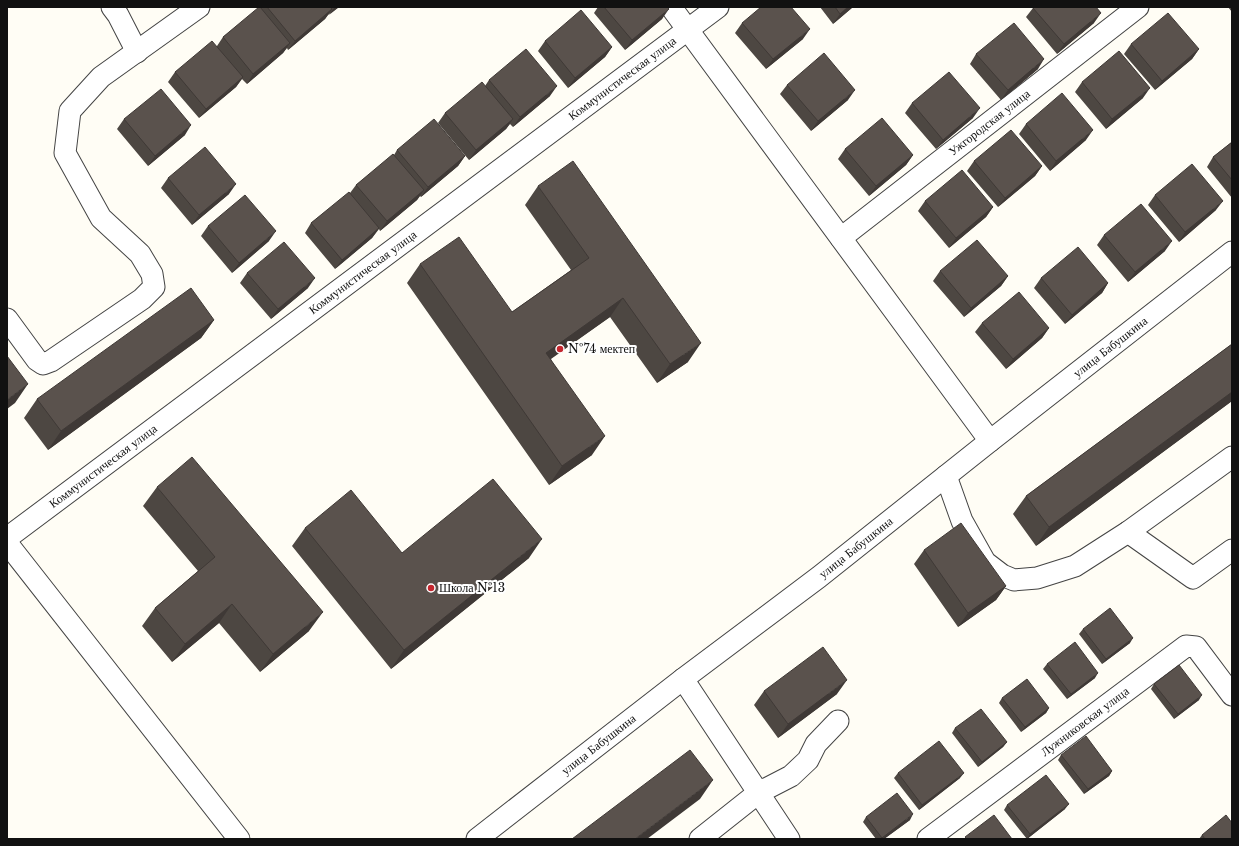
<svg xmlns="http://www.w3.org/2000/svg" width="1239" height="846" font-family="'Libre Baskerville',serif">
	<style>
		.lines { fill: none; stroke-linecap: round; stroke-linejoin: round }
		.minor-casing { stroke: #444; stroke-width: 23 }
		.minor { stroke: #fff; stroke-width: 21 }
		.wall { fill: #4d4742 }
		.shaded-wall { fill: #3f3936 }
		.building { fill: #5a524d; stroke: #3f3936 }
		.poi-dot { fill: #c4262e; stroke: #fff; stroke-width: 1.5 }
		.labels { text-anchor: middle; stroke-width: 4; stroke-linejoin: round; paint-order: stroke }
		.street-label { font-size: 12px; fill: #111; stroke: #fff }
		.poi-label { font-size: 12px; fill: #111; stroke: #fff; text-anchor: start }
	</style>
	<rect width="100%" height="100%" fill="#fffdf5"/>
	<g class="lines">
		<g class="minor-casing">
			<g id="minor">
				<path d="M112,7L118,15L137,52"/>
				<path d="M671,7L990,441"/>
				<path id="s1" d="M841,238L1138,7"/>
				<path d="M7,319L37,360L43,364L51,361L142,299L154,287L152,274L140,254L101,218L65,153L70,111L101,77L199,7"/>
				<path d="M946,476L962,521L985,562L1002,575L1014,580L1037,578L1075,566L1128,532L1232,457"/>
				<path d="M1128,532L1193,578L1232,550"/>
				<path id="s2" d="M7,538L718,7"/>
				<path d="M7,543L239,839"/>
				<path d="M683,679L789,839"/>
				<path id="s3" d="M477,839L683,679L819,577L990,441L1232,252"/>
				<path d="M700,839L758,793L791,776L808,760L816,744L838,721"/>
				<path id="s4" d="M928,839L1186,646L1196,647L1232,695"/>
			</g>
		</g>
		<use href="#minor" class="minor"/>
	</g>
	<path class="wall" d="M262,7H339L328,15L325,19L288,50L287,48L283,53L247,84L242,79L236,87L199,118L168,82L175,72L217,46L223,37Z
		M598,7H667L662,19L625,50L594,13Z
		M820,7H853L833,24Z
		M1228,7H1232V12Z
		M1033,8L1094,23L1057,54L1026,17Z
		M742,23L803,39L766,69L735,33Z
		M545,41L612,47L605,57L568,88L538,51Z
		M1131,44L1199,49L1192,59L1155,90L1124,54Z
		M976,54L1038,69L1001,100L970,64Z
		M489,80L550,96L513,127L510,124L506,129L469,160L438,123L445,113L485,86Z
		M1082,82L1143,98L1106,129L1075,92Z
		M787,85L848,100L811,131L780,94Z
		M912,103L973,118L936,149L905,113Z
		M124,119L185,135L148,166L117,129Z
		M1026,124L1086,140L1050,171L1019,134Z
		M1232,142V198L1207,167L1213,157Z
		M845,149L913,155L906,165L869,196L838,159Z
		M397,150L465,156L458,166L421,197L420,196L417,200L380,231L379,229L372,238L335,269L305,233L311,223L350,193L356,185L394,155Z
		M974,161L1042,166L1035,176L998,207L967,171Z
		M168,178L229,194L192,225L161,188Z
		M538,186L688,362L657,383L610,317L551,359L592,455L549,485L407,283L420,264L512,312L571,270L525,205Z
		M1155,195L1216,210L1179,242L1148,205Z
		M925,201L993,207L986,217L949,248L918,211Z
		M208,226L269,241L232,273L201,236Z
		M1104,235L1165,251L1128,282L1097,245Z
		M940,271L1008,276L1001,286L964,317L933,281Z
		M247,273L308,288L271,319L240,283Z
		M1041,278L1108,283L1102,293L1065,324L1034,288Z
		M214,320L201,338L48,450L24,418L37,399Z
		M982,323L1049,328L1042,338L1006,369L975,332Z
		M1232,344V401L1036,546L1013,514L1026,496Z
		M157,487L309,631L260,672L219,623L172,662L142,626L155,608L198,571L143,506Z
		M305,528L402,553L529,558L391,669L292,546Z
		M924,550L1006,586L996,600L958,627L914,564Z
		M1083,629L1130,643L1102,664L1079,634Z
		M1047,664L1095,678L1067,699L1043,669Z
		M1154,684L1199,700L1174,719L1151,689Z
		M764,691L837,694L778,738L754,705Z
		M1002,698L1049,708L1046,713L1021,732L999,703Z
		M955,728L1007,742L1003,747L978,767L952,733Z
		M1061,755L1112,771L1109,776L1084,794L1058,760Z
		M898,773L960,778L919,810L894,778Z
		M1007,805L1065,809L1027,839L1004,810Z
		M866,817L910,820L884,839H876L863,822Z
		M1202,835L1232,839H1199Z"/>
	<path class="shaded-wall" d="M335,7H339L329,15Z
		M848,7H853L833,24L840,14Z
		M332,9L325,19L288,50L295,41Z
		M669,9L662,19L625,50L632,40Z
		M1101,13L1094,23L1057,54L1064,44Z
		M810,29L803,39L766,69L773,59Z
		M290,43L283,53L247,84L253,74Z
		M612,47L605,57L568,88L575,78Z
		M1199,49L1192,59L1155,90L1162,81Z
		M1044,59L1038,69L1001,100L1008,90Z
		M243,77L236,87L199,118L206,109Z
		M557,86L550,96L513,127L520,117Z
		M1150,88L1143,98L1106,129L1112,119Z
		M855,90L848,100L811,131L818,121Z
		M980,108L973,118L936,149L943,140Z
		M513,119L506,129L469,160L476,150Z
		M191,125L185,135L148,166L155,156Z
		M1093,130L1086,140L1050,171L1056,161Z
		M913,155L906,165L869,196L876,186Z
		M465,156L458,166L421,197L428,187Z
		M1042,166L1035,176L998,207L1005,198Z
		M236,184L229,194L192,225L199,215Z
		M424,190L417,200L380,231L387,221Z
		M1223,201L1216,210L1179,242L1185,232Z
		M993,207L986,217L949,248L956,238Z
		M379,228L372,238L335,269L342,260Z
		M276,231L269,241L232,273L239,263Z
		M1172,241L1165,251L1128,282L1135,272Z
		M1008,276L1001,286L964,317L971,308Z
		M315,278L308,288L271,319L278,309Z
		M1108,283L1102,293L1065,324L1072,315Z
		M623,298L610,317L533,371L546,353Z
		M214,320L201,338L48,450L61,431Z
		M1049,328L1042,338L1006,369L1013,359Z
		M701,343L688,362L657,383L670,364Z
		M28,384L15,403L7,409V400Z
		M1232,392V401L1036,546L1049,527Z
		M605,436L592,455L549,485L562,466Z
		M542,539L529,558L391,669L404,650Z
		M1006,586L996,600L958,627L968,613Z
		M232,604L219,623L172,662L185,644Z
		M323,612L309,631L260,672L273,654Z
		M1133,638L1130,643L1102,664L1106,659Z
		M1098,673L1095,678L1067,699L1071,694Z
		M847,680L837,694L778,738L788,724Z
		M1202,695L1199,700L1174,719L1178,714Z
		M1049,708L1046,713L1021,732L1025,727Z
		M1007,742L1003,747L978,767L982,762Z
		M1112,771L1109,776L1084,794L1088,789Z
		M964,773L960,778L919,810L922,805Z
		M713,780L700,799L647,839H635Z
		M1069,804L1065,809L1027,839L1030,834Z
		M913,814L910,820L884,839H882Z"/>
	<path class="building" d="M259,7H260L290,43L253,74L223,37Z
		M267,7H330L332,9L295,41Z
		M604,7H667L669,9L632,40Z
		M761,7H791L810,29L773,59L742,23Z
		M835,7H848L840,14Z
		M1034,7H1096L1101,13L1064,44L1033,8Z
		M581,10L612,47L575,78L545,41Z
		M1168,13L1199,49L1162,81L1131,44Z
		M1014,23L1044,59L1008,90L976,54Z
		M212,41L243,77L206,109L175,72Z
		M526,49L557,86L520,117L489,80Z
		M1119,51L1150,88L1112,119L1082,82Z
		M824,53L855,90L818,121L787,85Z
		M949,72L980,108L943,140L912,103Z
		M482,82L513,119L476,150L445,113Z
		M161,89L191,125L155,156L124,119Z
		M1062,93L1093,130L1056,161L1026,124Z
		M882,118L913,155L876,186L845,149Z
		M434,119L465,156L428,187L397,150Z
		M1011,130L1042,166L1005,198L974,161Z
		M1232,142V180L1213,157Z
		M205,147L236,184L199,215L168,178Z
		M393,154L424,190L387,221L356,185Z
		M573,161L701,343L670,364L623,298L546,353L605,436L562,466L420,264L459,237L512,312L589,258L538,186Z
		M1192,164L1223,201L1185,232L1155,195Z
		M962,170L993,207L956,238L925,201Z
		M349,192L379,228L342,260L311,223Z
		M245,195L276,231L239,263L208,226Z
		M1141,204L1172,241L1135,272L1104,235Z
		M977,240L1008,276L971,308L940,271Z
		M284,242L315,278L278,309L247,273Z
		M1078,247L1108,283L1072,315L1041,278Z
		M191,288L214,320L61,431L37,399Z
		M1019,292L1049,328L1013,359L982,323Z
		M1232,344V392L1049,527L1026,496Z
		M7,356L28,384L7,400Z
		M192,457L323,612L273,654L232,604L185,644L155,608L215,557L157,487Z
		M493,479L542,539L404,650L305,528L351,490L402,553Z
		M961,523L1006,586L968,613L924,550Z
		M1110,608L1133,638L1106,659L1083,629Z
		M1075,642L1098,673L1071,694L1047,664Z
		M823,647L847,680L788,724L764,691Z
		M1179,665L1202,695L1178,714L1154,684Z
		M1027,679L1049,708L1025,727L1002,698Z
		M981,709L1007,742L982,762L955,728Z
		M1086,736L1112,771L1088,789L1061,755Z
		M939,741L964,773L922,805L898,773Z
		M690,750L713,780L635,839H572Z
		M1046,775L1069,804L1030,834L1007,805Z
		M897,793L913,814L882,838L866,817Z
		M994,815L1012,839H967L965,837Z
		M1226,815L1232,823V839H1205L1202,835Z"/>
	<g class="poi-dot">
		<circle cx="560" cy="349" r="4"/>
		<circle cx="431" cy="588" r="4"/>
	</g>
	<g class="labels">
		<g class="street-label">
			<text dy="4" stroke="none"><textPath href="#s2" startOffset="768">Коммунистическая улица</textPath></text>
			<text dy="4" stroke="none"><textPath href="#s1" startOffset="188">Ужгородская улица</textPath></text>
			<text dy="4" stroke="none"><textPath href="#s2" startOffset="444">Коммунистическая улица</textPath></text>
			<text dy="4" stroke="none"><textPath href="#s3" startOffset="802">улица Бабушкина</textPath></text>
			<text dy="4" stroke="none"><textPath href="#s2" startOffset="120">Коммунистическая улица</textPath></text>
			<text dy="4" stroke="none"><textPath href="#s3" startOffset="478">улица Бабушкина</textPath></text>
			<text dy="4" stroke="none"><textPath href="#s4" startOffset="196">Лужниковская улица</textPath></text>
			<text dy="4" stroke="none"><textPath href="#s3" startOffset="154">улица Бабушкина</textPath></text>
		</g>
		<g class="poi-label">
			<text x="568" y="353">№74 мектеп</text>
			<text x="439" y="592">Школа №13</text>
		</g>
	</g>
	<rect width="1239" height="846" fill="none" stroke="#111111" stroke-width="16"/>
</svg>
